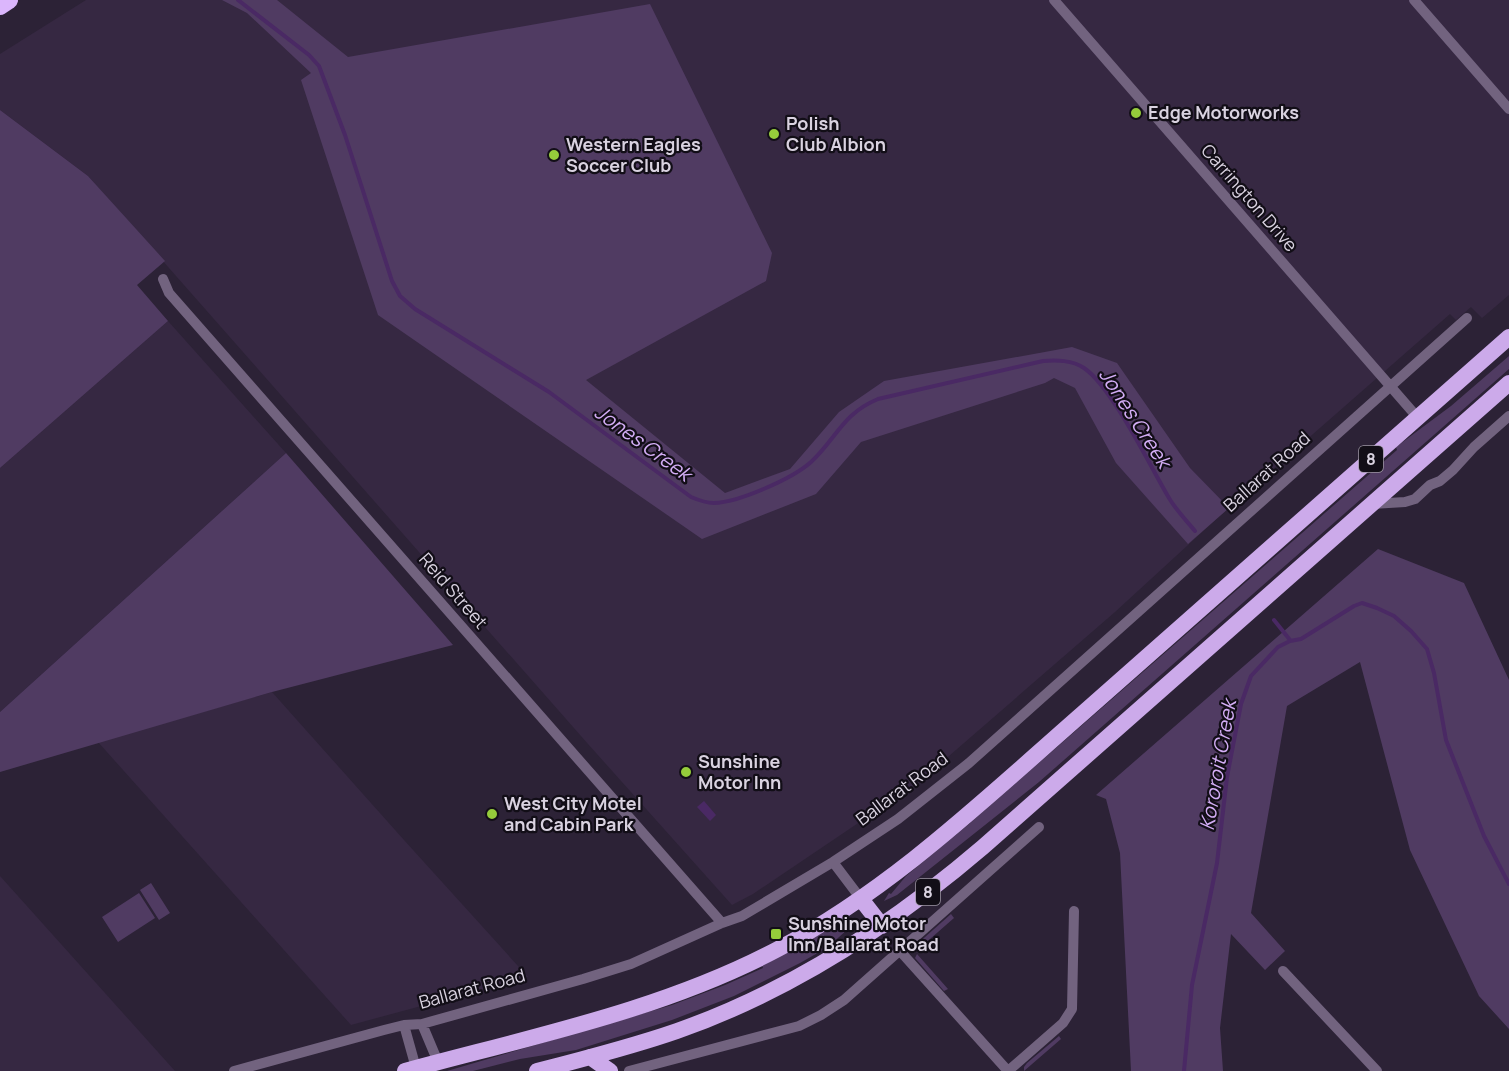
<svg xmlns="http://www.w3.org/2000/svg" width="1509" height="1071" font-family="Manrope,sans-serif">
	<style>
		.built { fill: #362842 }
		.green { fill: #503b62 }
		.water { fill: #4a2964 }
		.lines { fill: none; stroke-linecap: round; stroke-linejoin: round }
		.stream { stroke: #4a2964; stroke-width: 4 }
		.minor { stroke: #72637f; stroke-width: 10 }
		.trunk { stroke: #ccaaea; stroke-width: 16 }
		.motorway { stroke: #dbb6fc; stroke-width: 18 }
		.poi-dot { fill: #95cc3b; stroke: #120e17; stroke-width: 2 }
		.labels { text-anchor: middle; stroke-width: 4.5; stroke-linejoin: round; paint-order: stroke }
		.shield { fill: #120e17; stroke: #9d97a4; stroke-width: 1.5 }
		.shield-label { font-size: 16px; font-weight: bold; fill: #d9d2e0 }
		.poi-label { font-size: 18px; font-weight: bold; fill: #d9d2e0; stroke: #120e17; text-anchor: start }
		.street-label { font-size: 18px; fill: #d9d2e0; stroke: #120e17 }
		.water-label { font-size: 20px; font-style: italic; fill: #d3adf5; stroke: #120e17 }
	</style>
	<rect width="100%" height="100%" fill="#2c2236"/>
	<path class="built" d="M86,0H1509V295L1482,318L1471,307L1456,320L1450,314L1224,512L1115,612L919,782L753,894L732,905L588,744L88,176L0,110V54Z
		M168,321L286,453L0,712V468Z
		M272,692L404,840L528,977L351,1025L98,742Z
		M0,876L175,1071H0Z"/>
	<path class="green" d="M222,0H277L348,57L650,4L772,253L766,281L586,380L725,493L790,469L839,412L884,381L1072,347L1117,363L1190,468L1229,508L1188,544L1116,463L1075,388L1054,378L1045,383L861,442L816,494L702,539L378,315L301,80L311,73L247,13Z
		M0,110L88,176L165,261L137,285L168,321L0,468Z
		M1509,356V369L1039,782L897,895L884,901L889,893L891,894L906,876L969,824L1397,450L1396,447L1451,406Z
		M286,453L453,645L272,692L0,772V712Z
		M1378,549L1464,583L1509,680V1029L1479,996L1410,850L1360,662L1287,706L1251,913L1285,951L1265,970L1231,934L1220,1028L1223,1071H1131L1120,853L1106,799L1096,795Z
		M151,883L170,913L159,920L140,890Z
		M139,893L155,918L118,942L102,917Z
		M951,914L954,918L914,953L916,945Z
		M848,926L849,928L828,947L800,963L734,996L672,1020L576,1050L520,1059L473,1071H447L672,1005L725,985L763,968L762,965L824,931Z
		M917,954L948,989L944,991L915,958Z
		M1059,1036L1061,1039L1024,1071V1067L1027,1063Z"/>
	<path class="water" d="M704,801L716,815L710,821L697,807Z"/>
	<g class="lines">
		<path class="stream" d="M238,0L309,55L319,66L345,135L392,281L400,296L415,309L549,392L691,497C698,500 706,503 714,503C739,502 792,479 811,462C837,438 842,414 878,399L1043,361C1057,360 1072,360 1084,368C1112,387 1150,466 1169,498C1176,510 1186,520 1195,531
			M1274,620L1290,640
			M1184,1071L1192,985L1217,863L1227,777L1241,704L1251,676L1278,647L1290,641L1301,639L1354,606L1362,603L1377,608L1394,616L1411,631L1427,649L1434,673L1446,740L1484,836L1509,884"/>
		<path class="minor" d="M1054,0L1418,418
			M1414,0L1509,109
			M163,279L169,293L722,923
			M1372,504L1405,502L1415,499L1430,485L1440,481L1453,470L1474,447L1509,416
			M833,862L861,899
			M900,951L1008,1071
			M1283,971L1377,1071
			M422,1024L438,1062
			M404,1025L416,1068
			M234,1071L384,1030L404,1025L422,1024L583,979L631,964L722,923L742,916L833,862L898,819L969,763L1467,318
			M629,1071L799,1026L821,1015L844,1000L1039,827
			M1008,1071L1063,1023L1072,1009L1074,911"/>
		<path class="trunk" d="M861,899L882,926
			M590,1057L610,1071
			M405,1071C530,1037 663,1010 778,949C892,889 986,798 1082,714C1225,589 1367,463 1509,337
			M537,1071C584,1059 631,1047 677,1031C791,991 892,925 983,847L1509,383"/>
		<path class="motorway" d="M0,6L9,0"/>
	</g>
	<g class="poi-dot">
		<circle cx="1136" cy="113" r="6"/>
		<circle cx="774" cy="134" r="6"/>
		<circle cx="554" cy="155" r="6"/>
		<circle cx="686" cy="772" r="6"/>
		<circle cx="492" cy="814" r="6"/>
		<rect x="770" y="928" width="12" height="12" rx="3"/>
	</g>
	<g class="labels">
		<g class="shield">
			<rect x="1359" y="446" width="24" height="26" rx="4.5"/>
			<rect x="916" y="879" width="24" height="26" rx="4.5"/>
		</g>
		<g class="shield-label">
			<text x="1371" y="465">8</text>
			<text x="928" y="898">8</text>
		</g>
		<g class="poi-label">
			<text x="1148" y="119">Edge Motorworks</text>
			<text x="786" y="130">Polish<tspan x="786" dy="21">Club Albion</tspan></text>
			<text x="566" y="151">Western Eagles<tspan x="566" dy="21">Soccer Club</tspan></text>
			<text x="698" y="768">Sunshine<tspan x="698" dy="21">Motor Inn</tspan></text>
			<text x="504" y="810">West City Motel<tspan x="504" dy="21">and Cabin Park</tspan></text>
			<text x="788" y="930">Sunshine Motor<tspan x="788" dy="21">Inn/Ballarat Road</tspan></text>
		</g>
		<g class="street-label">
			<text transform="translate(1249 198) rotate(49)" y="6">Carrington Drive</text>
			<text transform="translate(1267 472) rotate(-42)" y="6">Ballarat Road</text>
			<text transform="translate(453 591) rotate(49)" y="6">Reid Street</text>
			<text transform="translate(902 789) rotate(-37)" y="6">Ballarat Road</text>
			<text transform="translate(472 989) rotate(-15)" y="6">Ballarat Road</text>
		</g>
		<g class="water-label">
			<text transform="translate(1135 418) rotate(57)" y="7">Jones Creek</text>
			<text transform="translate(643 443) rotate(36)" y="7">Jones Creek</text>
			<text transform="translate(1218 765) rotate(-80)" y="7">Kororoit Creek</text>
		</g>
	</g>
</svg>
